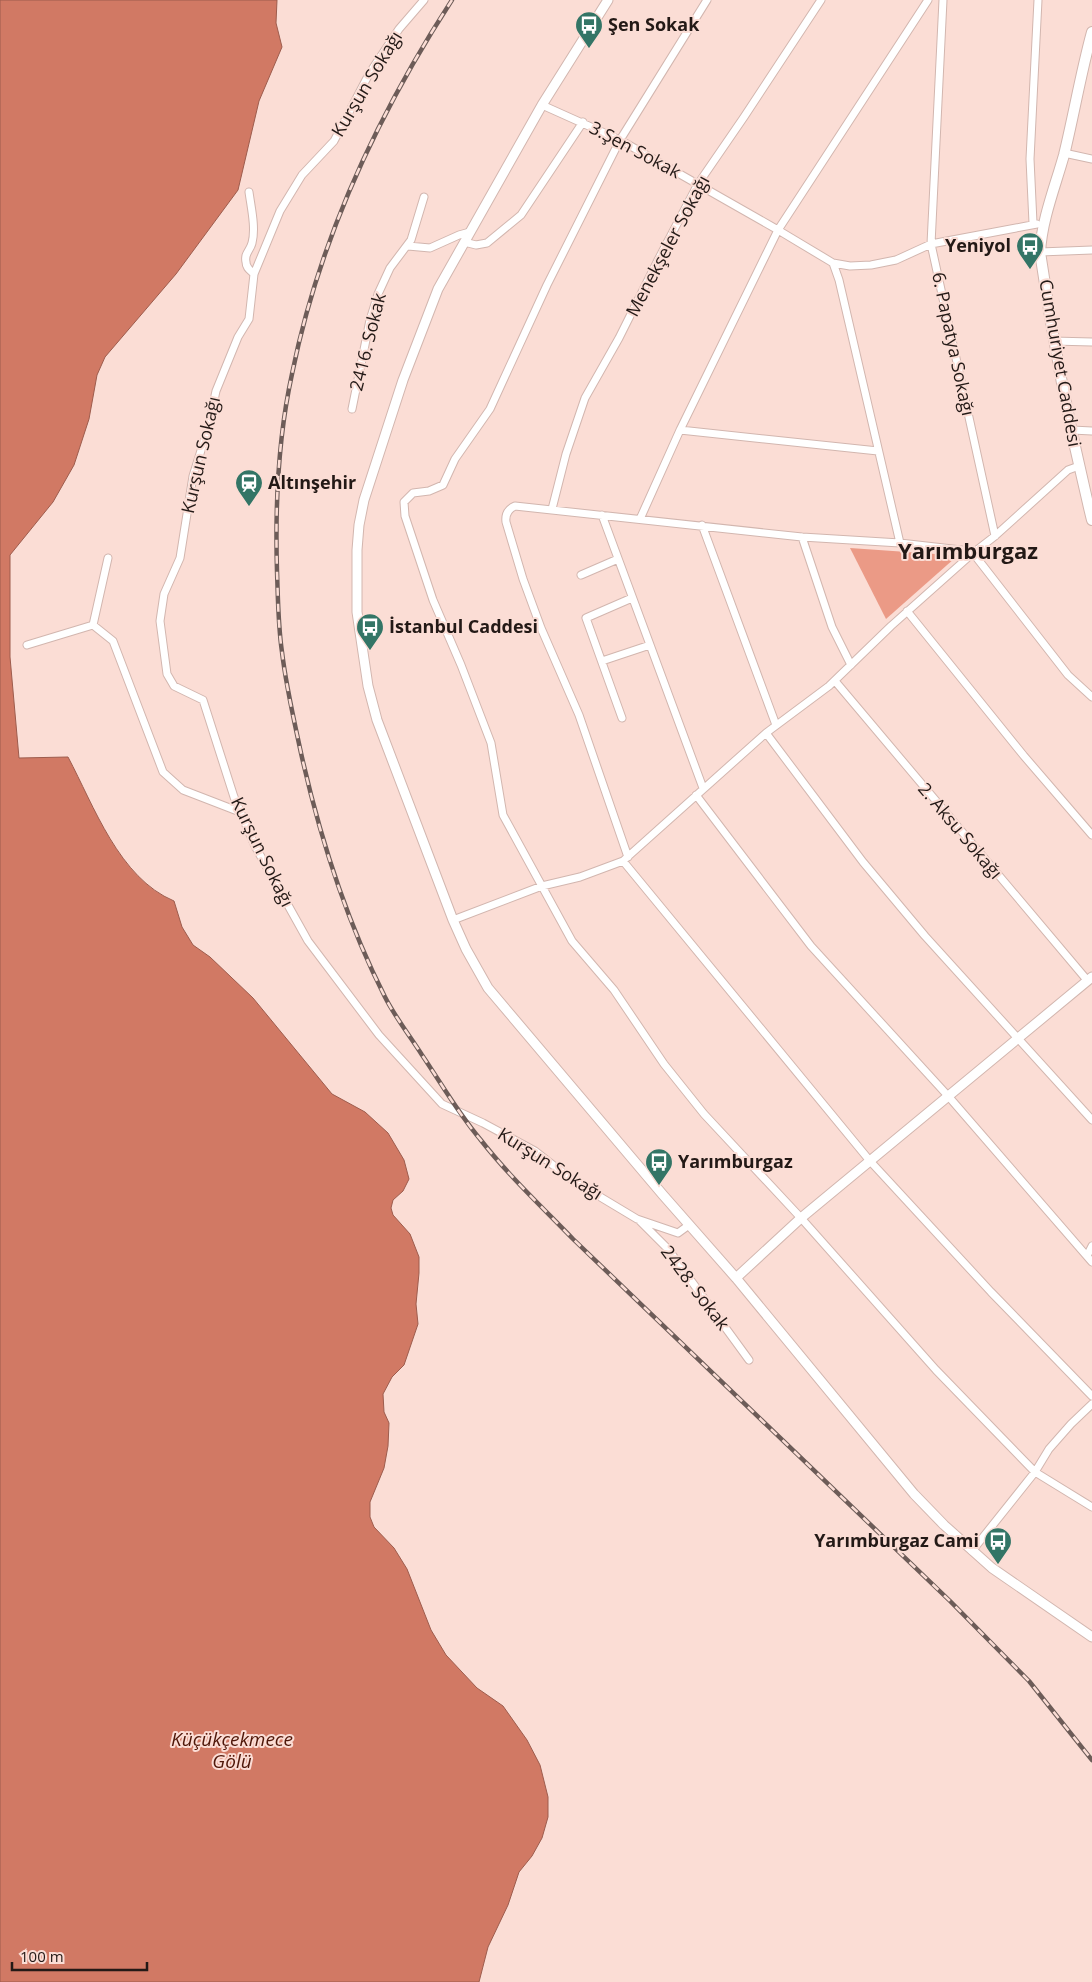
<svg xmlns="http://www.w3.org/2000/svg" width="1092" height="1982" font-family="'Open Sans',sans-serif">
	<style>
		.green { fill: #eb9a86 }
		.water { fill: #d17964; stroke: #9d5c4d }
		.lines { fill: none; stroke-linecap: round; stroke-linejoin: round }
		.minor-casing { stroke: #d2b6af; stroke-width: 9 }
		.tertiary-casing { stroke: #d2b6af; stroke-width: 11 }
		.secondary-casing { stroke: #d2b6af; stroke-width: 12 }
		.minor { stroke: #fff; stroke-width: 7 }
		.tertiary { stroke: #fff; stroke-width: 9 }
		.secondary { stroke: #fff; stroke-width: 10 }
		.rail-casing { stroke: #6d5c58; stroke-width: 4.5 }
		.rail { stroke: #fbddd5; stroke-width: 2.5; stroke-dasharray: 8; stroke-linecap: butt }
		.labels { text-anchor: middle; stroke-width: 4; stroke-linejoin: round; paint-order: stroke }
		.poi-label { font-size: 18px; font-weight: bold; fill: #231916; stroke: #fbddd5; text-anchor: start }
		.street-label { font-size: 18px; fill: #231916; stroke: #fbddd5 }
		.water-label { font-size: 19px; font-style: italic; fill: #4f1709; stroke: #fbddd5 }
		.district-label { font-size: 22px; font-weight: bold; fill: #231916; stroke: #fbddd5 }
	</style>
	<rect width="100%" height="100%" fill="#fbddd5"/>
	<path class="green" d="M850,548L950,555L955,558L886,619Z"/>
	<path class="water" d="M0,0H277L276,23L282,47L259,101L238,190L176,274L105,357L97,375L89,419L74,465L53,502L10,555V657L19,758L68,757C94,806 119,878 174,901L182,927L193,945L210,957L253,998L332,1094L365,1112L388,1133L404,1160L409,1179L403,1191L393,1200L391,1208L393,1215L410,1234L419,1257V1273L416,1304L418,1324L404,1365L392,1377L383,1394L384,1412L389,1423L388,1446L384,1468L370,1502V1517L374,1527L394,1548L407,1569L431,1630L446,1655L477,1688L503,1706L527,1740L540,1765L548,1797V1817L542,1838L532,1856L519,1872L508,1905L488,1947L479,1982H0Z"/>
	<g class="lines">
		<g class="minor-casing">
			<path id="minor" d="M424,0L399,29L369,74L334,141L302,175L280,211L254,274L249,319L238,337L216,391L208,428L193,476L180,558L164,594L160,621L167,674L174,686L203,700L234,797L255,846L308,941L379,1035L442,1104L483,1123L535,1151L572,1180L637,1219L678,1233L689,1225
				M707,0L620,140L547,285L490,409L455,459L443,485L429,491L413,493L404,502L405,516L433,600L461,665L491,743L503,815L572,941L614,990L664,1064L704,1114L801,1218L936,1370L1035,1472L1092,1507
				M943,0L931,244L995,536
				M542,105L620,140L778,230L833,263L839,280L900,543
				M1064,153L1092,159
				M249,192C251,207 256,228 252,243C250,251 244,253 246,262C246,268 250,270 254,274
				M1033,223L1030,159L1038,0
				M464,242L476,245L487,243L521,215L583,122
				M408,246L430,248L459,235L470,232
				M1040,252L1092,250
				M833,263L850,266L871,265L896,260L931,244L1037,224
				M1053,341L1092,342
				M352,409L370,320L378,294L390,268L411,240L424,197
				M680,430L878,451
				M1072,430L1092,431
				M552,509L566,454L585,398L619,338L658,260L698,184L744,117L821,0
				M602,515L703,788
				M640,519L680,430L778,230L928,0
				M702,525L776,725
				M802,537L832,627L851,665
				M581,575L618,559
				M907,611L1024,756L1092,835
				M93,625L108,558
				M27,645L93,625L113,641L163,772L183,790L240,812
				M602,661L650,645
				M835,681L1087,980
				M622,718L586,618L632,598
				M766,733L863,862L925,936L1092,1120
				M696,795L811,946L949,1097L1092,1262
				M628,857L579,715L541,628L523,579L506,522C505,514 508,509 515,506L802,537L900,543L970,551L973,553L1068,675L1092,697
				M623,861L870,1161L991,1292L1092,1396
				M453,920L542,886L580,877L623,861L766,733L829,686L891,626L973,553L995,536L1068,470L1079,466
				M640,1221L668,1249L749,1360
				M1087,1256L1092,1246
				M972,1551L1035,1472L1049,1449L1071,1424L1092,1404"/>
		</g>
		<g class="tertiary-casing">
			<path id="tertiary" d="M608,0L542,105L438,289L403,380L364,500L359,525L357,550V612L368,686L377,720L453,920L466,949L488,988L663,1195L736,1278L914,1494L944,1525L992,1568L1092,1637
				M736,1278L801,1218L1092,977"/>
		</g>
		<g class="secondary-casing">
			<path id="secondary" d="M1092,32C1081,72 1074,114 1064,155C1055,187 1042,219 1040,252C1053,342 1070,431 1092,520"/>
		</g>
		<use href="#minor" class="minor"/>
		<use href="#tertiary" class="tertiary"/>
		<use href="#secondary" class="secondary"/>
		<g class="rail-casing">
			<path id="rail" d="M452,0C378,114 319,240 292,374C278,438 275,505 277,571C278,598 278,625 282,652C286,686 294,720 301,753C320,838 346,920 385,997C395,1017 410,1036 422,1055C441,1083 458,1113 480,1139C508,1175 541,1206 573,1239L950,1601L1029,1681L1092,1760"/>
		</g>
		<use href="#rail" class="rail"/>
	</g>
	<defs>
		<g id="bus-pin" transform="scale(1.4375)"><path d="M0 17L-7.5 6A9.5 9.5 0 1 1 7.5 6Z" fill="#337566" stroke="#fbddd5"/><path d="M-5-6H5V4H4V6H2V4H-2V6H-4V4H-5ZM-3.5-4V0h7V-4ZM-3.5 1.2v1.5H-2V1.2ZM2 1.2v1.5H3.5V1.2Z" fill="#fff"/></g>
		<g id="station-pin" transform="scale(1.4375)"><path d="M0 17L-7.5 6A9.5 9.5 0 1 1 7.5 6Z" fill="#337566" stroke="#fbddd5"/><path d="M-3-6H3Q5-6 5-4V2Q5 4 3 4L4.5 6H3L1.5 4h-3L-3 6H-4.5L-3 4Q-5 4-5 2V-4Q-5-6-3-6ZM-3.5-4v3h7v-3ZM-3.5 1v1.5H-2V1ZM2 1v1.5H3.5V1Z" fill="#fff"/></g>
	</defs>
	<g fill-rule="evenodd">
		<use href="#bus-pin" x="589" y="25"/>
		<use href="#bus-pin" x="1030" y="246"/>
		<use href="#station-pin" x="249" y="483"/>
		<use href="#bus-pin" x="370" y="627"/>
		<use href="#bus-pin" x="659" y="1162"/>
		<use href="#bus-pin" x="998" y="1541"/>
	</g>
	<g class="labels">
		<g class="poi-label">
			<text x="608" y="31">Şen Sokak</text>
			<text x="1011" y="252" text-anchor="end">Yeniyol</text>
			<text x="268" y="489">Altınşehir</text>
			<text x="389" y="633">İstanbul Caddesi</text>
			<text x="678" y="1168">Yarımburgaz</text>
			<text x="979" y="1547" text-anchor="end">Yarımburgaz Cami</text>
		</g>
		<g class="street-label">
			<text transform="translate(367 84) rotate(-59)" y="6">Kurşun Sokağı</text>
			<text transform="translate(635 150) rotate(28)" y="6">3.Şen Sokak</text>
			<text transform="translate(668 246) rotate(-62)" y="6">Menekşeler Sokağı</text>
			<text transform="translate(368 342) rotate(-76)" y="6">2416. Sokak</text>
			<text transform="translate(953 344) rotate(78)" y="6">6. Papatya Sokağı</text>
			<text transform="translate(1060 363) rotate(80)" y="6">Cumhuriyet Caddesi</text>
			<text transform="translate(201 455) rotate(-77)" y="6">Kurşun Sokağı</text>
			<text transform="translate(960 831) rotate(50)" y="6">2. Aksu Sokağı</text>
			<text transform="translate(262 852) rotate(64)" y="6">Kurşun Sokağı</text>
			<text transform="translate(550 1164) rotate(32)" y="6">Kurşun Sokağı</text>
			<text transform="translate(695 1288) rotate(53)" y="6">2428. Sokak</text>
		</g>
		<g class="water-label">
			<text x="232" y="1746">Küçükçekmece<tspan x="232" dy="22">Gölü</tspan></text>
		</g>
		<g class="district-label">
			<text x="968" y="559">Yarımburgaz</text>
		</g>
	</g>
	<path d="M12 1962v8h135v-8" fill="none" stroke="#231916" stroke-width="2.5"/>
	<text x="20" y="1962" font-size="15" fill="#231916" stroke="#fbddd5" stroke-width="4" paint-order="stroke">100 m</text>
</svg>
